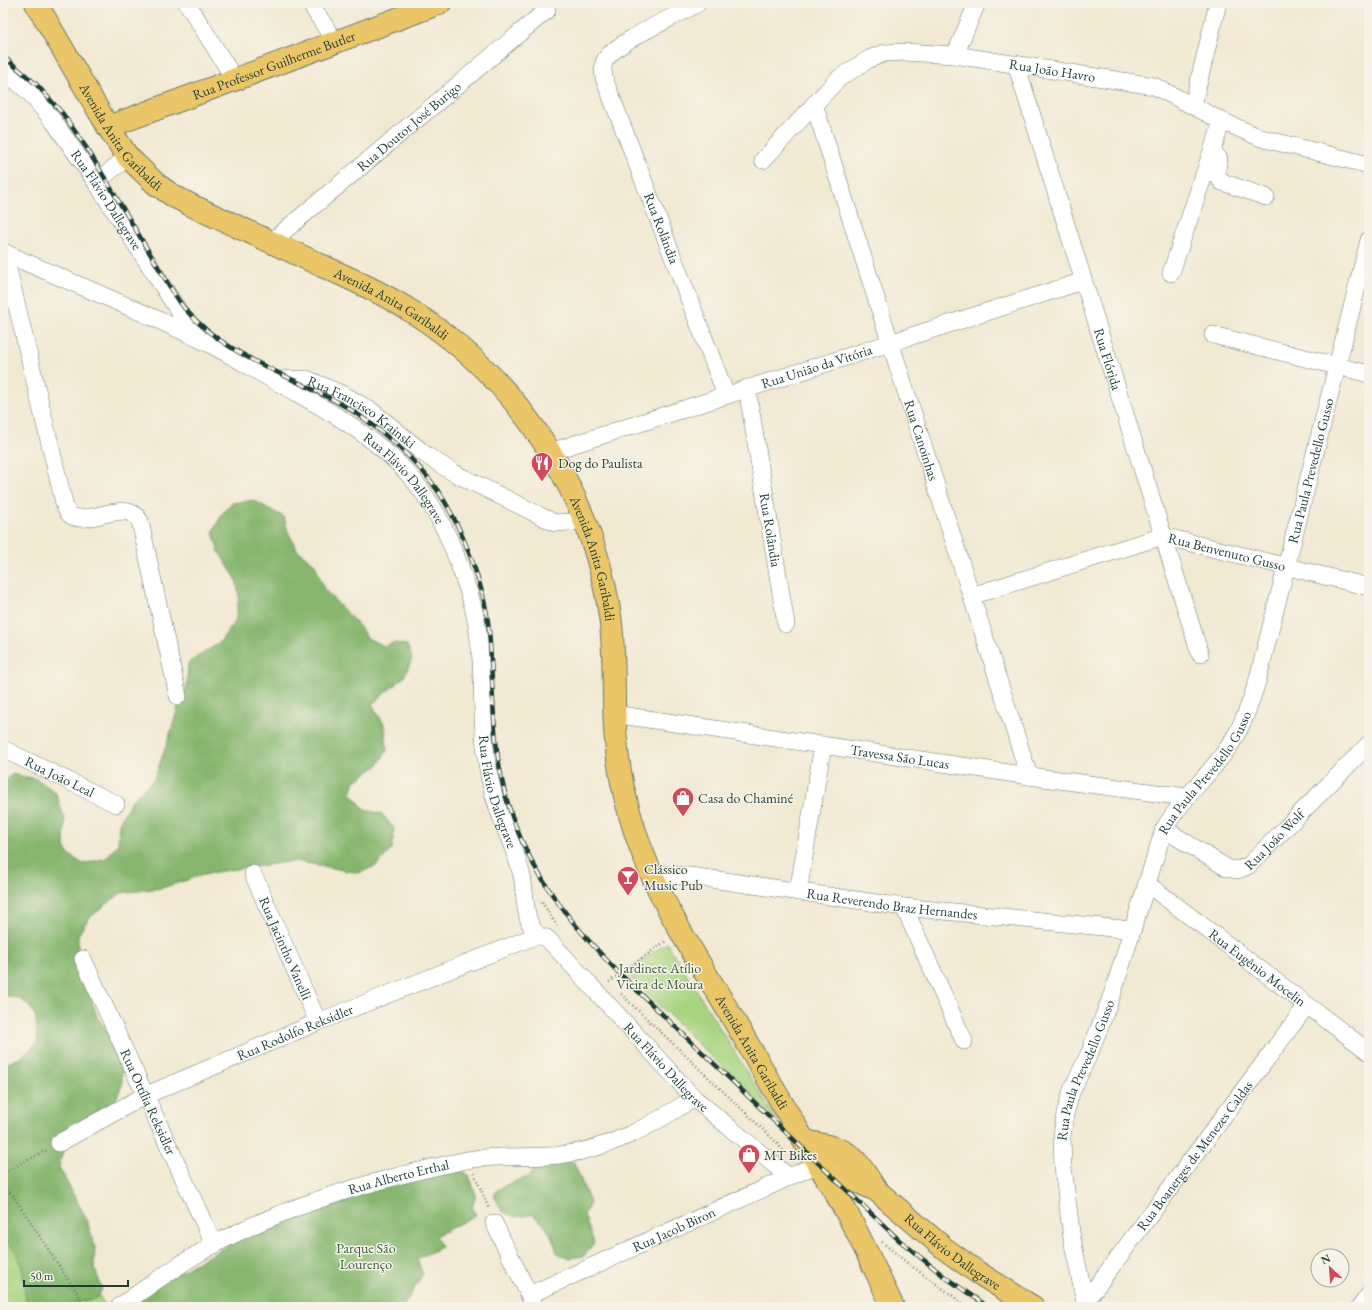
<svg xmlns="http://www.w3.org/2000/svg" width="1372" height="1310" font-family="'EB Garamond',serif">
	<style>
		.green { fill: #a8d480; stroke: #64885a }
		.forest { fill: #86b66e; stroke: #527a51 }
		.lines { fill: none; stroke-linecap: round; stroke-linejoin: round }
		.minor-casing { stroke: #69796c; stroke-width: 18 }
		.major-casing { stroke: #69796c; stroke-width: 24 }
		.path { stroke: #69796c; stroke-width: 2.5; stroke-dasharray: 1 3; stroke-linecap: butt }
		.minor { stroke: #fff; stroke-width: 17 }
		.major { stroke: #ebc669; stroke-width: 22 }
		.rail-casing { stroke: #1f3d34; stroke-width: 4.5 }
		.rail { stroke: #f7f3e8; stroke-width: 3; stroke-dasharray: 9; stroke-linecap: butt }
		.labels { text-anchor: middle; stroke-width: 3; stroke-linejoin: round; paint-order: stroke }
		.street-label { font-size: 14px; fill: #1f3d34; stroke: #f7f3e8 }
		.poi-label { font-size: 14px; fill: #1f3d34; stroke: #f7f3e8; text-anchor: start }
		.park-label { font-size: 14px; fill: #3a5b43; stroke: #f7f3e8 }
	</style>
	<rect width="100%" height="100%" fill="#f7f3e8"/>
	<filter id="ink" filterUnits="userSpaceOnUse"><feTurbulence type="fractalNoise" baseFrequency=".025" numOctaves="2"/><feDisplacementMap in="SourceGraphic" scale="8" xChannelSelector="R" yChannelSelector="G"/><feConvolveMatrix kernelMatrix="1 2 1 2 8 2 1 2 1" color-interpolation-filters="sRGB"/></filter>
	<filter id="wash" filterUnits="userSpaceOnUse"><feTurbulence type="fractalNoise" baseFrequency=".012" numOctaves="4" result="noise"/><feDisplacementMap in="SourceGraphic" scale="16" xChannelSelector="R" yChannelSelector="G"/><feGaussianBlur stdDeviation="0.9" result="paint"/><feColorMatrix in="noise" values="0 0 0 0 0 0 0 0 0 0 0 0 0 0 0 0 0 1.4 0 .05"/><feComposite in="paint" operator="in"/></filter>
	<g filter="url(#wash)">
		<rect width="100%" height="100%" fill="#f2e9d3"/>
		<path class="green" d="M667,943L778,1122L625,972Z
			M3,1166L76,1241L101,1299L107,1307H3Z"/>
		<path class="forest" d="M253,500L284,517L288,532L298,551L315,564L324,589L360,627L367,638L384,646L394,643L407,645L412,659L404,677L372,704L385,726L387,750L378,765L355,781L351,793L365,810L382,814L394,828L392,849L376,866L359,873L296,861L209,873L162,888L121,893L89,918L78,935V960L97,1016L111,1038L122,1067V1085L116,1099L94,1114L77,1131L62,1154L59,1167L86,1218L95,1247L94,1266L102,1289L97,1298L74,1303L69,1307H27C22,1281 27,1256 3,1239V1065L20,1058L37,1043C36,1035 37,1027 36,1020C34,1006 17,994 3,996V784L12,774L37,779L56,793L65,820L64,846L68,854L83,864L106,858L118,844L119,823L131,801L154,779L169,738L178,707L187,686L188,663L219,643L235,622L239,596L236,579L219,552L213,532L222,514L232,503Z
			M574,1162L590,1203L584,1215L594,1243L584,1256L569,1258L557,1253C552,1234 548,1227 533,1215L516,1217L503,1212L494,1196L497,1190L510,1183L527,1177L538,1166Z
			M455,1166L469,1175L476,1195L472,1208L476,1215L436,1236L441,1247L417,1259L423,1274L403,1307H112L182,1271L251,1232L314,1203Z"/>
	</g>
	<g filter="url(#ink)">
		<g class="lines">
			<g class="minor-casing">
				<g id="minor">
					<path d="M187,3L235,80"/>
					<path d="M310,3L335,42"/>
					<path id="s1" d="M698,3C676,17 618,40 605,60C602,65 603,72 604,78L726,395"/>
					<path d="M955,55L977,3"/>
					<path id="s2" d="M1016,64L1200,654"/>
					<path id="s3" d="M3,70L30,93L54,122L96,182L189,327L198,337"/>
					<path id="s4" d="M814,104L1029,776"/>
					<path d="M1193,105L1218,3"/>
					<path d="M1215,154L1219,159L1216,174L1222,182L1266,197"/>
					<path id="s5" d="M763,160L838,79L869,59L885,53L904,52L955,55L1154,86L1222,121L1261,138L1369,165"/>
					<path d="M96,182L128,157"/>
					<path id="s6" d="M271,242L547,10"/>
					<path id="s7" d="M3,252C67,281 133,307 197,338C224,350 248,366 273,380C322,407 374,434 411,477C434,504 450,537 461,570C467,586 473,603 476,621C486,671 479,724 489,775C495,810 513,841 522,876C526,893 523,923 538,935C540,937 544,937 547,938L694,1098L789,1177"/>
					<path d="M4,252L64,503C65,507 67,514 72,516C91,526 126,497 140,521L178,696"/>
					<path d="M1171,273L1222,121"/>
					<path d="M1213,335L1369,374"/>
					<path id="s8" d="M273,380L307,379L346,396L373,412L426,455L454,473L555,523L584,521"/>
					<path id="s9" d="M747,388L786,624"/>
					<path id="s10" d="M550,452L1083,281"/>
					<path id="s11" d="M971,596L1163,536L1369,587"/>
					<path id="s12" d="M614,714L1029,776L1186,797"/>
					<path id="s13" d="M3,749L116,804"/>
					<path id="s14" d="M1164,829L1227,868C1236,871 1241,870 1249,865L1369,744"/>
					<path id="s15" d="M253,874L318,1022"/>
					<path id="s16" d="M652,874L690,876L904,907L1132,930"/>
					<path id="s17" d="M1146,883L1369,1052"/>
					<path d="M798,892L823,745"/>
					<path d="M904,907L964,1041"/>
					<path id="s18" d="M83,959L214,1245"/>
					<path id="s19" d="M59,1143L144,1096L318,1022L538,935"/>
					<path d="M494,1223L535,1307"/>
					<path id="s20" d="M529,1295L818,1164"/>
					<path id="s21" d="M1085,1302L1072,1239L1063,1167L1062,1136L1065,1114L1072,1090L1090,1052L1113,992L1164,829C1182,798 1210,775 1230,745C1243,725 1250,704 1257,682L1369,240"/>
					<path id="s22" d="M119,1307C158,1279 197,1251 241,1231C312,1197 390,1176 467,1160C498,1154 529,1159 560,1155C611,1149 652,1125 694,1098"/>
					<path id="s23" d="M1084,1307L1085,1302L1307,1005"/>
					<path d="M1360,1307L1369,1295"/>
				</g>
			</g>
			<g class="major-casing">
				<g id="major">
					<path id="s24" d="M36,3L108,127L128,157L156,184L175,197L197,208C236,226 276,244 316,263C349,278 383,293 414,313C519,380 592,493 610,616C616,657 612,699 616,741C620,786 633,832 651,873C674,926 707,974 736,1024C758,1061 779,1099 802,1137C816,1161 831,1184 844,1208C862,1240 877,1274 893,1307"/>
					<path id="s25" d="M108,127L440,3"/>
					<path d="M804,1141C849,1150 851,1150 876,1190"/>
					<path id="s26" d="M818,1164L876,1190L945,1249L977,1272L1033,1307"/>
				</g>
			</g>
			<path class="path" d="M542,902L557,926
				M609,982L666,941
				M621,994L772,1138L783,1150
				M3,1173L47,1150
				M474,1173L489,1209
				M3,1188L12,1194L86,1307
				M882,1242L906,1262L968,1307"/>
			<use href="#minor" class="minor"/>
			<use href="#major" class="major"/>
			<g class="rail-casing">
				<path id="rail" d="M3,56L36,84L63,114L88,150L170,287C175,294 179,302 185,309C227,358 294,376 348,408C379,427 418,461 438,491C462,526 485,588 489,630C494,688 491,748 508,804C529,873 570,923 620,974L899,1240L945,1277L988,1307"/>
			</g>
			<use href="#rail" class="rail"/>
		</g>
	</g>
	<defs>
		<g id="restaurant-pin" transform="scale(1.15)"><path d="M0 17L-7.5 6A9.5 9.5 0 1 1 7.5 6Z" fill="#d1495b" stroke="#f7f3e8"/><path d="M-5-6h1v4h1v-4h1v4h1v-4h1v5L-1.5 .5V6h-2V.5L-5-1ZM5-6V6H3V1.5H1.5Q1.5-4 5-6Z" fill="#fff"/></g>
		<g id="shop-pin" transform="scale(1.15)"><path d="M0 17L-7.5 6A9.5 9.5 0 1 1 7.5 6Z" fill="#d1495b" stroke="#f7f3e8"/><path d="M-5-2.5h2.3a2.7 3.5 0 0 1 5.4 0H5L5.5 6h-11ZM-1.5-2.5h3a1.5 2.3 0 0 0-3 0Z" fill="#fff"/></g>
		<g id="bar-pin" transform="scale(1.15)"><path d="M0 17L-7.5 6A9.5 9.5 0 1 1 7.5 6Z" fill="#d1495b" stroke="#f7f3e8"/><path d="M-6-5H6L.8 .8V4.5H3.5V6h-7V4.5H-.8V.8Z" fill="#fff"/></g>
	</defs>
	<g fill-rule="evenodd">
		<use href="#restaurant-pin" x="542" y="463"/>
		<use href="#shop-pin" x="683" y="798"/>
		<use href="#bar-pin" x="628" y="877"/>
		<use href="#shop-pin" x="749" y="1155"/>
	</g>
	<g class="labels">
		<g class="street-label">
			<text dy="5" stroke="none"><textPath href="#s25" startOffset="177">Rua Professor Guilherme Butler</textPath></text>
			<text dy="5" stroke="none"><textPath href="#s5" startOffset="333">Rua João Havro</textPath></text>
			<text dy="5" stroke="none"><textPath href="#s6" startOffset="180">Rua Doutor José Burigo</textPath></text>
			<text dy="5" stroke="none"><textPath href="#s24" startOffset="159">Avenida Anita Garibaldi</textPath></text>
			<text dy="5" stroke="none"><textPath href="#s3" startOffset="167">Rua Flávio Dallegrave</textPath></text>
			<text dy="5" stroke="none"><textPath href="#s1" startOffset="289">Rua Rolândia</textPath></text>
			<text dy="5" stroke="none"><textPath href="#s24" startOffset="483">Avenida Anita Garibaldi</textPath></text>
			<text dy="5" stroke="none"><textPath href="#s2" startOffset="309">Rua Flórida</textPath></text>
			<text dy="5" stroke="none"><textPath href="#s10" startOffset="280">Rua União da Vitória</textPath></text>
			<text dy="5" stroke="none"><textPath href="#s8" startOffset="98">Rua Francisco Krainski</textPath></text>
			<text dy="5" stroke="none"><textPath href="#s4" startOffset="353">Rua Canoinhas</textPath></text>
			<text dy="5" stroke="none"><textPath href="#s21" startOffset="886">Rua Paula Prevedello Gusso</textPath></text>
			<text dy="5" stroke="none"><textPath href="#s7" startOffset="465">Rua Flávio Dallegrave</textPath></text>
			<text dy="5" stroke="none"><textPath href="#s9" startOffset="144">Rua Rolândia</textPath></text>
			<text dy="5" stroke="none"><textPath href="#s11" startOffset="267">Rua Benvenuto Gusso</textPath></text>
			<text dy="5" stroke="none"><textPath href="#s24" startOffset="819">Avenida Anita Garibaldi</textPath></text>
			<text dy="5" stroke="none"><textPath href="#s12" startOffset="289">Travessa São Lucas</textPath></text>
			<text dy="5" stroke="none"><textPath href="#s21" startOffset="562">Rua Paula Prevedello Gusso</textPath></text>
			<text dy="5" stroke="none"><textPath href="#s13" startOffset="63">Rua João Leal</textPath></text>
			<text dy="5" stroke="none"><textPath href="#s7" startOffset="801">Rua Flávio Dallegrave</textPath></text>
			<text dy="5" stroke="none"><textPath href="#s14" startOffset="133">Rua João Wolf</textPath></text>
			<text dy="5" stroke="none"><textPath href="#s16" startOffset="242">Rua Reverendo Braz Hernandes</textPath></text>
			<text dy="5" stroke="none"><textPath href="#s15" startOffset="81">Rua Jacintho Vanelli</textPath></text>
			<text dy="5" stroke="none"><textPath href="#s17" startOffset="140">Rua Eugênio Mocelin</textPath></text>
			<text dy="5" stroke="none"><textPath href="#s19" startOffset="261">Rua Rodolfo Reksidler</textPath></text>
			<text dy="5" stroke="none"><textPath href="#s24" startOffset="1347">Avenida Anita Garibaldi</textPath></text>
			<text dy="5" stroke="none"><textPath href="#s7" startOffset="1137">Rua Flávio Dallegrave</textPath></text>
			<text dy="5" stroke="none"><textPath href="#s21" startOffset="238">Rua Paula Prevedello Gusso</textPath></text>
			<text dy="5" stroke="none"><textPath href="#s18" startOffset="157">Rua Ottília Reksidler</textPath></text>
			<text dy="5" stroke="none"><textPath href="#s23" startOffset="188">Rua Boanerges de Menezes Caldas</textPath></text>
			<text dy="5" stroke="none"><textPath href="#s22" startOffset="311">Rua Alberto Erthal</textPath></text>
			<text dy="5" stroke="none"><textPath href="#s20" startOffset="159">Rua Jacob Biron</textPath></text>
			<text dy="5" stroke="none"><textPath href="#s26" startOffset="162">Rua Flávio Dallegrave</textPath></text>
		</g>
		<g class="poi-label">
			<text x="558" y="468">Dog do Paulista</text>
			<text x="698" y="803">Casa do Chaminé</text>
			<text x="644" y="874">Clássico<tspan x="644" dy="16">Music Pub</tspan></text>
			<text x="764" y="1160">MT Bikes</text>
		</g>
		<g class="park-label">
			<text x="660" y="973">Jardinete Atílio<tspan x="660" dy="16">Vieira de Moura</tspan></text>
			<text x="366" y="1253">Parque São<tspan x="366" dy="16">Lourenço</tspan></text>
		</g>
	</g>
	<rect width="1372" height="1310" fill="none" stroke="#f7f3e8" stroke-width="16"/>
	<g transform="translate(1330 1268) rotate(334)"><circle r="19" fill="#f7f3e8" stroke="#a1aaa0"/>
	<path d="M0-3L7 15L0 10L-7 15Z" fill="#d1495b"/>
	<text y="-6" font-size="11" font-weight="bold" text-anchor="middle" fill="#1f3d34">N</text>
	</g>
	<path d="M24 1280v6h104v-6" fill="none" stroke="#1f3d34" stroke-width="2"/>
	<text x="30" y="1280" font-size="12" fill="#1f3d34" stroke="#f7f3e8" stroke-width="3" paint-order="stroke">50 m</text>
</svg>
